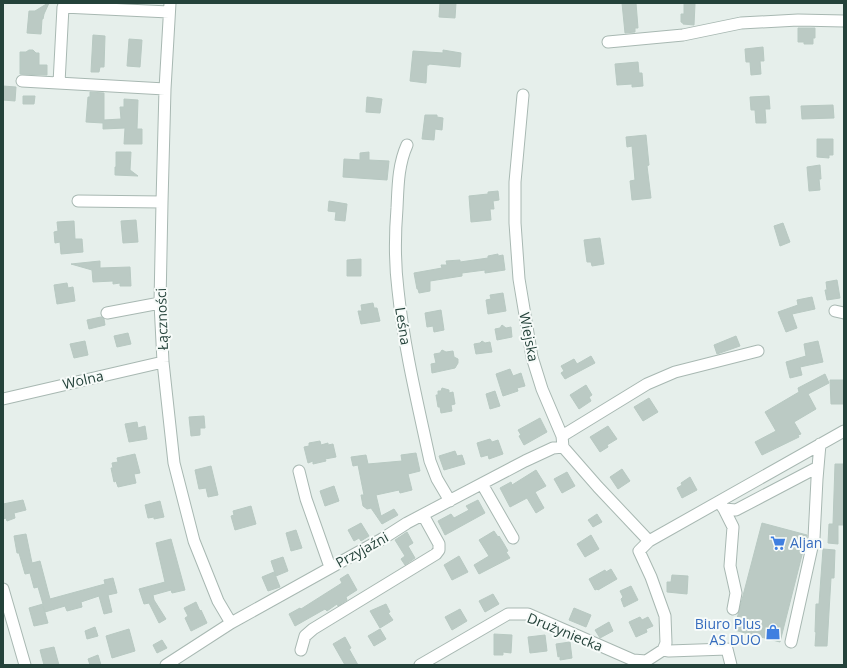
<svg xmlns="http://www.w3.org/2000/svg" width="847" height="668" font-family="'Open Sans',sans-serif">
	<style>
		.building { fill: #bbcac4; stroke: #b8c9c2 }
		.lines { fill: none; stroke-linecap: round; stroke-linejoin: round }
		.minor-casing { stroke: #a8b8b2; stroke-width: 13 }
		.minor { stroke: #fff; stroke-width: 11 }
		.labels { text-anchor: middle; stroke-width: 4; stroke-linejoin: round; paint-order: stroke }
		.street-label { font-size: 14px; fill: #24423a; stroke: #f7fbf9 }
		.shop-label { font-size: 14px; fill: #366cbe; stroke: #f7fbf9; text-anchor: start }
	</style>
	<rect width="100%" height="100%" fill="#e6efeb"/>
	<path class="building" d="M48,3H49L44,14L43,19H42L41,34L27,33L29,11H35Z
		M440,3H456L455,18L439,17Z
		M622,3H636L638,28H635V32L625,33Z
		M684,3L695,4L694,25L683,24V23L681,22V14H684Z
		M798,28H815V38H813V44H804V42H798Z
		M93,35L105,36L104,67H100L99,72H91Z
		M129,39L142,40L140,67L127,66Z
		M763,47L764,61H760L761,74L751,75L750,62H746L745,49Z
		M29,50H33L36,53H39V65H47V75L20,74V52H26Z
		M443,50L461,53L460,67L429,64V65H427L426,83L410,81L413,51L443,53Z
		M638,62L639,73H642L643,86L632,87V84L617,85L615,64Z
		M3,86L16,87L15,101L3,100Z
		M90,92L104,93V120L121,119L120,107H124V99L138,100L137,129H142V144H124L125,128L103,129V123L86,122L88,97H90Z
		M23,96H35L34,104H23Z
		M769,96L770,109H765L766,123H756L755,110H751L750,97Z
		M367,97L382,99L380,113L366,112Z
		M833,105L834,118L802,119L801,106Z
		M425,115H437V117L443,118L442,130L435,129L434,140L422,139Z
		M646,135L649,165L647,166L651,198L632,200L630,181L635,180L632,146L627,147L626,137Z
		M817,139H833V155H829V158L817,157Z
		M116,152H131L130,170L138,176L115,175V167H116Z
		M369,152V160L389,161L387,180L343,177L344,159L360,160V153Z
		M820,165L821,179H819L820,190L809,191L807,167Z
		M498,191L499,200L493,201L494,209H490L491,220L471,222L469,196L488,194V192Z
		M329,201L347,204L345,221L335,220L336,212L328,211Z
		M136,220L138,242L123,243L121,221Z
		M74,221L75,239H82L83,252L61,254L60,242L55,243L54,232L58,231L57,222Z
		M783,223L790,242L780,246L774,226Z
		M600,238L604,264L592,266L591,262H587L584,240Z
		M498,254V256L503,255L505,270L485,273V270L462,273V276L430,281V291L419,293L418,289H417L414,273L442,268L441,265H447L446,261L460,260V262L488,258V256Z
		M361,259V276H347V260Z
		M100,261V268L130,267L131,286H120V283L113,284V281L93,282L92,270L71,264Z
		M837,280L840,298L827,300L825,290H827L826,282Z
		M67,283L68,288L73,287L75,301L57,304L54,285Z
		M503,293L506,311L488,314L486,300L491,299L490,295Z
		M812,297L815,309L792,314L797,328L786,332L778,312L798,305L797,300Z
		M373,303L374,308H377L380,321L361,324L358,311H362L361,305Z
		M441,310L444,330L434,332L433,326L427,327L425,313Z
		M101,317L104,319L105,325L89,329L87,320Z
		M502,325L506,328L511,327L512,337L497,340L495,329L500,328Z
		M128,333L131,344L117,347L114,336Z
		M736,336L740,346L717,354L714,345Z
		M85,341L88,355L74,358L70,344Z
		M482,341L485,343L490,342L492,352L476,354L474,344L480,343Z
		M818,341L823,362L800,367L802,375L790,378L786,362L806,356L804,344Z
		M442,350L446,352L453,351L454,357L458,359V363L455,368L432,373L431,364L436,363L434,354L440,353Z
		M591,356L595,363L565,379L561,373L564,371L561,366L574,359L577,364Z
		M510,369L513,376L521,373L525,386L517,388L518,391L503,396L496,374Z
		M825,374L829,383L808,394L816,409L794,422L801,434L798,435L799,437L762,455L755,442L776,431L765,412L799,392L798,388Z
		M830,380H844V404H831Z
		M586,385L592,395L589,397L591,401L579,409L570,395Z
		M442,388L449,390V393L453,392L455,404L451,405L452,411L441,413L440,407H438L436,395H438V391H441Z
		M495,391L500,406L490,409L486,394Z
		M649,398L658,412L643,421L634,407Z
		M204,416L205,428H200V435L191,436L189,417Z
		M540,418L547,432L524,445L519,436L521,435L518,430Z
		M137,422L138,428L145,426L147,439L129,442L125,424Z
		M608,426L617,439L607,445L608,447L600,452L590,437Z
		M490,439L492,442L498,440L503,454L489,459L488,455L481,457L477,443Z
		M320,441L321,445L328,443V445L333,444L336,457L325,459L326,461L313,464V461L308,463L304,447L309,446V443Z
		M455,451L457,456L462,455L465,464L444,470L439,456Z
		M416,453L420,471L408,474L412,490L400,493L399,490L376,495L381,516L394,509L398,515L382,524L371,508L367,509L363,506L361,495H364L358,465L353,466L351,457L366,455L368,464L402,461L401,455Z
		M135,454L140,473L134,474L136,483L118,487L116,481L114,482L111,468H113L112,463L118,462L117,458Z
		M835,464H844L843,525H838V544L828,543L829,524H833Z
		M211,466L218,495L208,497L206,488L199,489L195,470Z
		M622,469L630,481L618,489L610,477Z
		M536,470L546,486L535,492L544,508L536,513L527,498L510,507L500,488L511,482L512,485Z
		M567,472L575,486L562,493L554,479Z
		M690,477L697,490L682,498L677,488L682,485L681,483Z
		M334,486L339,501L325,506L320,491Z
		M23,500L26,510L14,513L15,518L7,521L6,518L3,519V504Z
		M478,500L485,513L445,535L438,521L451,514L454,518L469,510L466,506Z
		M160,501L164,517L154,519V517L148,518L145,505Z
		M251,506L256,524L235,530L231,516L234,515L233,511Z
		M597,514L602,522L593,527L588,520Z
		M361,523L369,536L361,541L359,538L354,541L348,530Z
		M762,523L807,535L780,642L734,630Z
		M296,530L302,548L291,551L286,533Z
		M494,531L498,537L499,536L504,544L508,551L506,552L510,558L479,574L474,565L489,556L479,540Z
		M407,532L413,543L408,546L415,558L405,565L401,559L405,556L395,540Z
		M26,534L32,563L40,561L50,599L105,584L104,580L113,578L117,593L108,595L112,612L104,614L99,596L81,602L82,607L67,611L65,606L45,612L43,606L48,623L34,626L29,608L43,604L38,587L34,588L30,573L25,574L19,553H17L14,536Z
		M591,535L599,549L585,557L577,544Z
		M171,539L185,590L172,593L171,590L153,595L154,600L166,619L159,623L149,603L144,604L139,589L165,582L156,543Z
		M823,549L835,550L834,578H831L827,646H815L816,632H815L816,604H819Z
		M459,556L468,572L452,580L444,565Z
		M283,557L288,571L276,576L271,561Z
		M611,569L617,579L598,590L597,589L595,590L589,579L605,570L606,572Z
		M274,572L280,587L268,591L262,577Z
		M348,574L357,590L346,597L347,600L338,606L337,604L327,611L325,609L295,626L289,614L300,608L301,609L342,583L340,579Z
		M672,575L688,576L687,594L667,592V582H671Z
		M631,586L638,600L624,607L621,599L623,597L620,591Z
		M493,594L499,604L485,612L479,601Z
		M196,602L200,611L201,610L207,623L191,631L185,618L188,616L184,608Z
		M386,604L390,612L388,613L393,620L380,628L370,611Z
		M574,608L591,615L586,627L569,620Z
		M460,609L467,621L452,630L445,617Z
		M640,617L642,620L648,617L653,626L646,629L647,632L636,637L629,622Z
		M609,622L613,631L600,638L595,630Z
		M95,627L98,636L87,639L85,631Z
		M129,629L135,651L112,658L106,636Z
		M380,629L386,639L374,646L368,636Z
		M494,634L512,635L511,653L503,652V655H494Z
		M545,635L547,651L530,653L528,637Z
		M345,637L351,648L349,649L358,665H345L333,644Z
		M162,640L167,648L157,653L153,645Z
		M570,642L572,658L560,660V656L558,657L556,644Z
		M54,647L59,665H44L40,650Z
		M98,655L101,665H90L88,659Z"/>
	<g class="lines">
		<g class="minor-casing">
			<path id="minor" d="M170,3L165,89L162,202L160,303L163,362L174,463L194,541L218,601L231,623
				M608,42L683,35L741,23L798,20L844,21
				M22,81L165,89
				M59,83L63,7L169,12
				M523,95L515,182V223L519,279L532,357L542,389L562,436L563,447L598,487L649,541
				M407,145C398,165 398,187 397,208C395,233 395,266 398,290C404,348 418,405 430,461L437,479L450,501
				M78,201L162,202
				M835,311L844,313
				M107,313L160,303
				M3,399L163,362
				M562,436L647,384L675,372L758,351
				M299,471L306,499L330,567
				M482,484L513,538
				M719,502L724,509L736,510L818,467
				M724,509L733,527L730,566L736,593L733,609
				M3,589L25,665
				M791,642L814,538L817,479L820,444
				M301,650L305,636L313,629L436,554L439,550V544L423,515
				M663,650L669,651L727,649L731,665
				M166,665L231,623L382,539L407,523L525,461L553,448L563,447
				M420,665L508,614H528L633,660L646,661L663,650L666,643L665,616L651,577L639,551L649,541L844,431"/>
		</g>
		<use href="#minor" class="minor"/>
	</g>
	<defs>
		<g id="supermarket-bare" transform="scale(1.2)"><path d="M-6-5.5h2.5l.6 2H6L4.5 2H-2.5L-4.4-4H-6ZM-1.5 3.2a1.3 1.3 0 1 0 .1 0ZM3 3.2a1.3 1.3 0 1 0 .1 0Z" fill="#3f7fe0" stroke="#f7fbf9" stroke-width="2.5" paint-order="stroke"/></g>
		<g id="shop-bare" transform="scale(1.2)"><path d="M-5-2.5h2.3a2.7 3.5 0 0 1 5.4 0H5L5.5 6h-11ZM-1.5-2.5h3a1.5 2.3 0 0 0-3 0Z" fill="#3f7fe0" stroke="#f7fbf9" stroke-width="2.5" paint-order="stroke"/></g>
	</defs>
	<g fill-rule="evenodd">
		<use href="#supermarket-bare" x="778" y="543"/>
		<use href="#shop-bare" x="773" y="632"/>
	</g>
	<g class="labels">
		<g class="street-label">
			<text transform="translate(162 319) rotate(-92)" y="5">Łączności</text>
			<text transform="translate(403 326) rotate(81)" y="5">Leśna</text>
			<text transform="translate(529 337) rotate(79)" y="5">Wiejska</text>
			<text transform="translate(83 380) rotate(-13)" y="5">Wolna</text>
			<text transform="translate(362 550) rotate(-29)" y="5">Przyjaźni</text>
			<text transform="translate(565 632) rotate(22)" y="5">Drużyniecka</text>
		</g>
		<g class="shop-label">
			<text x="790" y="548">Aljan</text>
			<text x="761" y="629" text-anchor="end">Biuro Plus<tspan x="761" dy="16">AS DUO</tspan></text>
		</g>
	</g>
	<rect width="847" height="668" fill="none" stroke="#24423a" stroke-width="8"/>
</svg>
